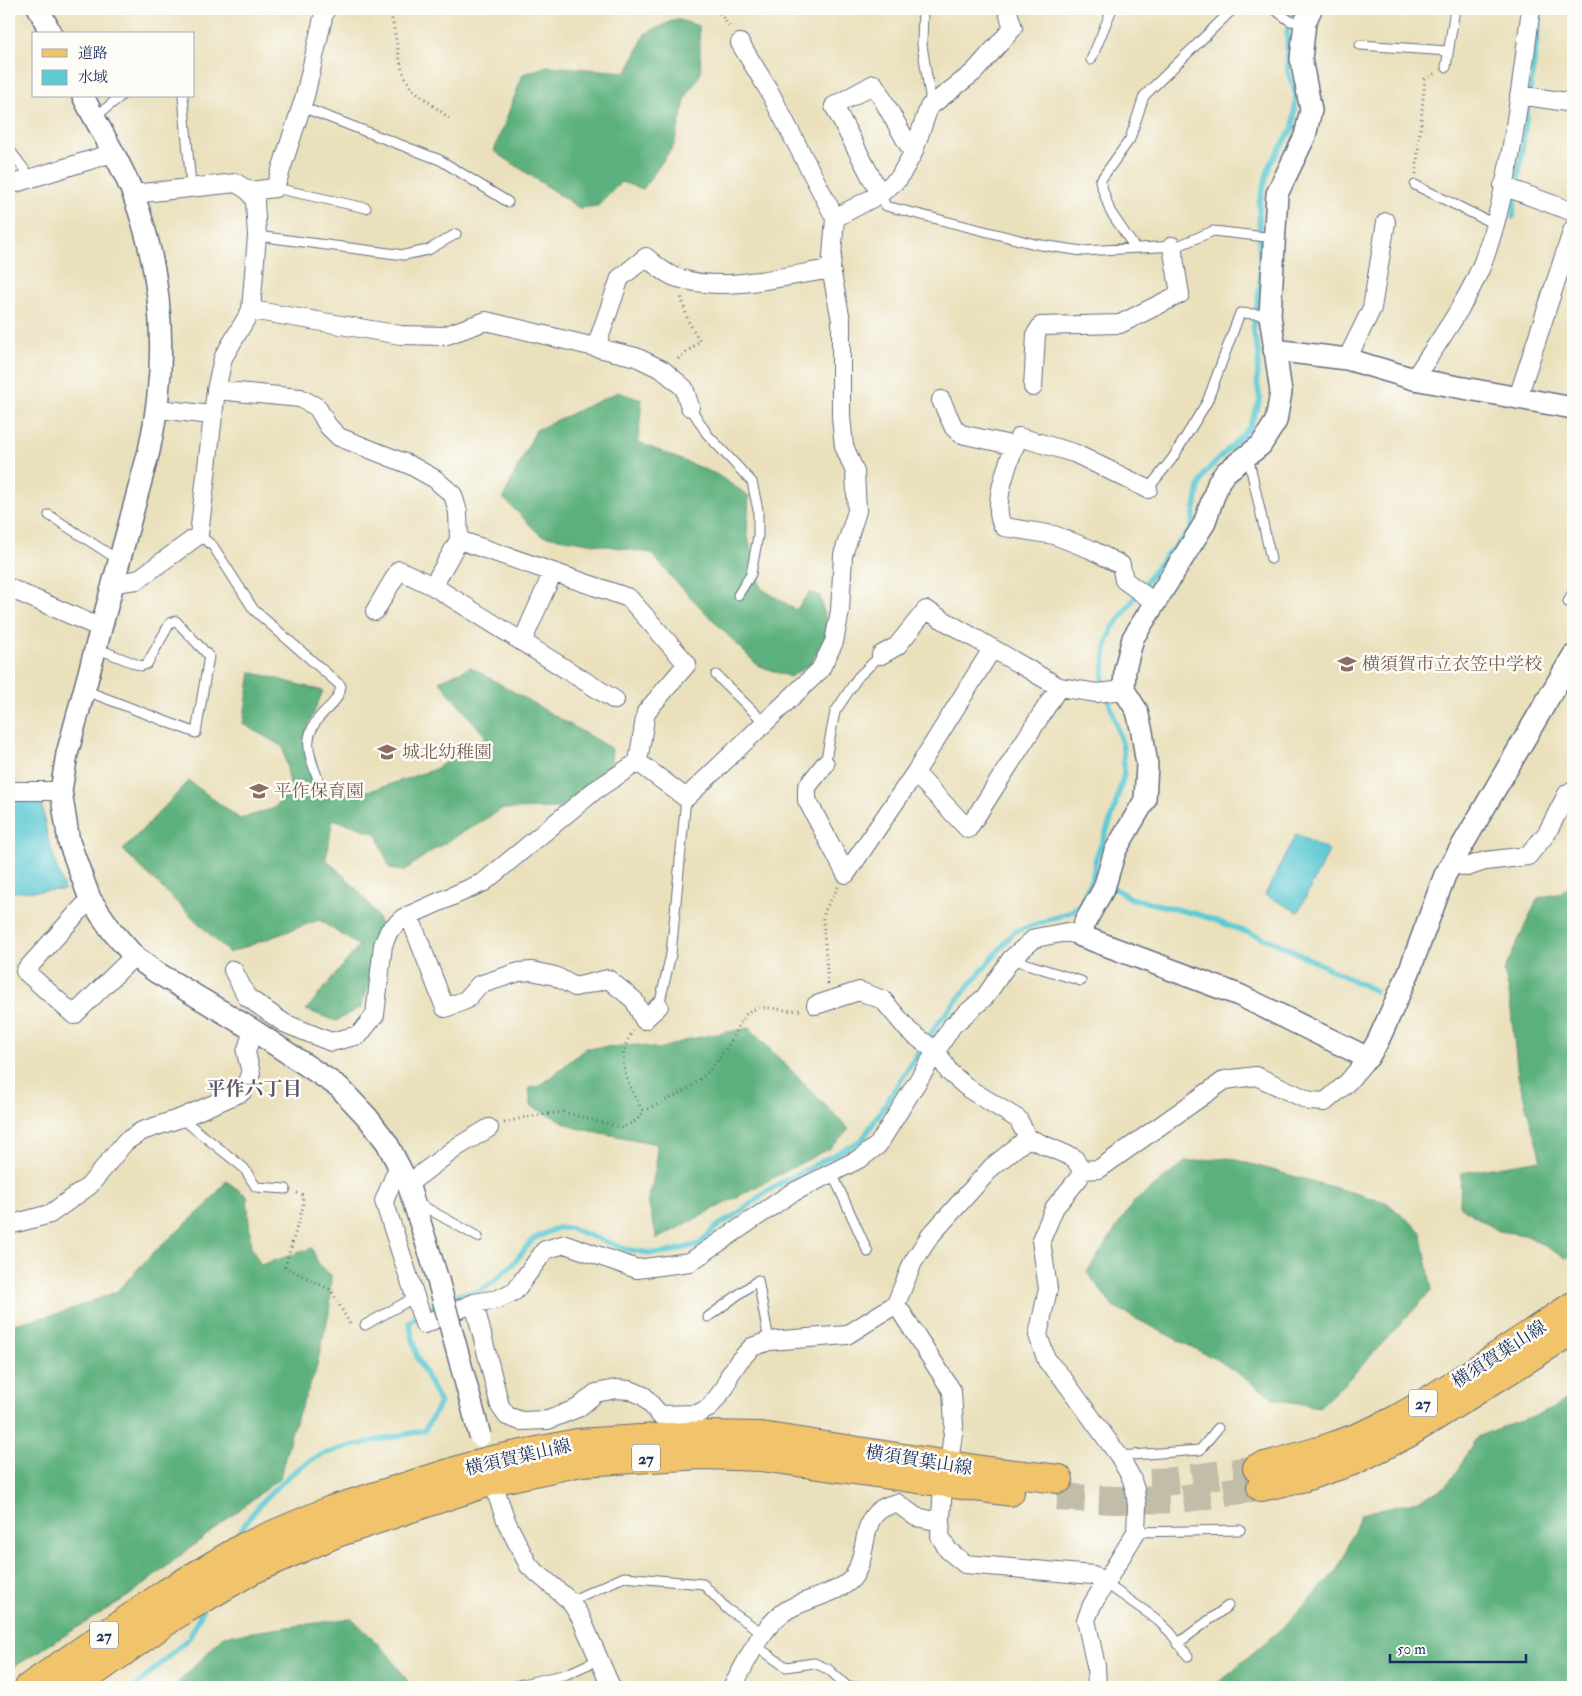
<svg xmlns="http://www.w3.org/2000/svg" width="1582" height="1696" font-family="'IM FELL Double Pica','Noto Serif JP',serif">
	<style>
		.forest { fill: #5cb07d; stroke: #3c706e }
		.water { fill: #5ecad4; stroke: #3c7c99 }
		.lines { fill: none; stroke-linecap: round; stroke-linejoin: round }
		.stream { stroke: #5ecad4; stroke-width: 5.5 }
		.primary-tunnel { stroke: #c1bda9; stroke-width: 28; stroke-dasharray: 28 14; stroke-linecap: butt }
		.service-casing { stroke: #636d7f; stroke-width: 11 }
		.minor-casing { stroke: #636d7f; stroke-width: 20 }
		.tertiary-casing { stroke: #636d7f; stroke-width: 24 }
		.primary-casing { stroke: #636d7f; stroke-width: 30 }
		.path { stroke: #636d7f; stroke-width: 3; stroke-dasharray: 1 4; stroke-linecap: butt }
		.service { stroke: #fff; stroke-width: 9 }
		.minor { stroke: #fff; stroke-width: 18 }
		.tertiary { stroke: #fff; stroke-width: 21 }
		.primary { stroke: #f1c36a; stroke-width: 28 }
		.tertiary-bridge-casing { stroke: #636d7f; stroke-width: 24; stroke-linecap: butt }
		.tertiary-bridge { stroke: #fff; stroke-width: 21 }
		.labels { text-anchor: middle; stroke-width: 5; stroke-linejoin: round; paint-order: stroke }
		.shield { fill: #fdfcf7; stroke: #5f6c8c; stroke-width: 1 }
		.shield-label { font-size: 16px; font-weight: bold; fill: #1b2f5e }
		.education-label { font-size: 18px; fill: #785e54; stroke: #fdfcf7; text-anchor: start }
		.street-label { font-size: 18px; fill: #1b2f5e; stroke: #fdfcf7 }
		.neighbourhood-label { font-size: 19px; font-weight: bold; fill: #5c546c; stroke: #fdfcf7 }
	</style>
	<rect width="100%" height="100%" fill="#fdfcf7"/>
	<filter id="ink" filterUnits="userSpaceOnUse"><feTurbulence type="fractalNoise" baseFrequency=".02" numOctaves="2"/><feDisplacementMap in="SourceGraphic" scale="10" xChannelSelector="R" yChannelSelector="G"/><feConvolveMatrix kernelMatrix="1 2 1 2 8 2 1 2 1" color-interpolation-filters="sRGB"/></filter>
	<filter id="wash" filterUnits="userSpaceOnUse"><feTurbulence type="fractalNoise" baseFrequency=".0096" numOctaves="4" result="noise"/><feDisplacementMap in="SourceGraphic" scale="20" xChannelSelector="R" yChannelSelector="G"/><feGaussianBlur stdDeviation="1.12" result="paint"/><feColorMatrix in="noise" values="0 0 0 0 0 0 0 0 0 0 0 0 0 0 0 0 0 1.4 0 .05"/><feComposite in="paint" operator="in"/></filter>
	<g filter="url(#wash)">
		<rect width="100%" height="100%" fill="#eae0bc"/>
		<path class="forest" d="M676,19L699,26L701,73L686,97L674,145L643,189L621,182L598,206L579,208L494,151L523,74L548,66L627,72L645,34Z
			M618,392L642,400L638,442L716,474L749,496L747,533L761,588L796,610L809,593L820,595L829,635L809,665L790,677L757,665L673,579L651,553L540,535L503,498L536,430Z
			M471,667L612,749L610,771L559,808L502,809L430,852L404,871L390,869L377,834L333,819L326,859C340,873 379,907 381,928C383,955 370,982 361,1007L336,1021L306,1010L359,946L319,920L229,953L123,850L189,781L240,819L274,808L291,789L283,747L243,724L251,672L323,691L303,738L320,797L373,790L435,769L486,737L439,681Z
			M1573,884V1254L1566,1258L1525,1235L1499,1231L1460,1207L1461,1173L1541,1160L1518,1076L1509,992L1504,971L1538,898L1560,893Z
			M749,1028L849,1129L832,1147L657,1239L648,1201L656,1167L657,1144L576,1128L531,1106L529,1088L540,1086L586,1048L639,1045L659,1049L690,1039Z
			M1229,1158L1386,1202L1421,1231L1432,1290L1352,1376L1319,1407L1275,1399L1221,1362L1113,1307L1087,1272L1133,1203L1185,1162Z
			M226,1181L247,1196L251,1247L261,1265L312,1248L319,1266L331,1275L330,1309L315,1373L292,1430L280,1478L130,1595L9,1670V1325L61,1313L116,1292L152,1254L208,1204Z
			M1573,1393V1687H1213L1290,1621L1339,1568L1361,1514C1393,1506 1434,1503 1455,1475C1462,1466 1471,1441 1480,1436C1511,1421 1549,1418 1573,1393Z
			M352,1618L388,1654L412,1687H174L224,1636Z"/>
		<path class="water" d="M41,800L47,835L64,890L9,892V801Z
			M1296,834L1329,851L1298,912L1265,895Z"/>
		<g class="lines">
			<path class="stream" d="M1513,217L1541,9
				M1109,885L1130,898L1200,915L1279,944L1375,991
				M448,1299L459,1294L480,1291L492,1283L513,1264L533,1239L557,1228H569L626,1249L649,1253H665L700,1244L716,1227L740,1212L770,1189L862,1140L937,1024L1014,932L1070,912L1080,905L1093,875L1096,858L1113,814L1124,774L1123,747L1103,681L1106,646L1112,629L1162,560L1191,530L1199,487L1205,473L1249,428L1260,400L1257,381L1259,354L1253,331L1260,285L1259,203L1270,164L1293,128L1296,95L1288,72L1287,32L1295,9
				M235,1542C248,1512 293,1466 324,1454C356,1443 392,1438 425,1430L440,1403L417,1357L409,1322L439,1303
				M135,1687L190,1637L202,1611"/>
		</g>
	</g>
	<g filter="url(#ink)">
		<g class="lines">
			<path class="primary-tunnel" d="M1150,1482L1174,1481L1256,1469
				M1057,1497L1115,1500L1181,1499L1261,1487"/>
			<g class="service-casing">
				<path id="service" d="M923,9L922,45L930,96L929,107
					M1274,9L1290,21L1305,22
					M1360,45L1448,51
					M1091,60L1112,9
					M1446,67L1455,9
					M183,96L191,186
					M302,107L440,160L508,202
					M94,118L121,96
					M9,149L31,178
					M1415,185L1494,224
					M275,188L366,208
					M880,194L886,206L1035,244L1082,251L1178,246L1213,231L1275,238
					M257,236L404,255L428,250L456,234
					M1135,248L1110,211L1100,181L1130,139L1144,96L1233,9
					M690,407L707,434L752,482L758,510V536L751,574L738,595
					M1248,456L1271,559
					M1148,489L1172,459L1207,402L1240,313L1270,315
					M49,515L120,561
					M199,535L213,546L254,610L341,686C339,698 333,703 325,711C297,738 311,758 322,790
					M1568,602L1573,592
					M716,675L765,723
					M84,690L196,733L209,656L176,621L170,623L147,664L141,666L96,648
					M825,764L835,712L858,677L881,655
					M1011,959L1081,981
					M659,1006L671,954L686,798
					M181,1118L244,1168L256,1187L286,1189
					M832,1173L868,1252
					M417,1204L423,1206L478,1237
					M708,1317L758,1280L769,1341
					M365,1325L415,1297
					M1119,1456L1200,1450L1218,1428
					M1136,1532L1240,1530
					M1105,1583L1155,1618L1170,1632L1188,1656
					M570,1601L624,1577L703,1584L727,1609L763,1633
					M1177,1644L1228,1606
					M756,1646L786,1667L814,1663L828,1669L848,1687H867
					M509,1687L567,1674L600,1659"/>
			</g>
			<g class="minor-casing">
				<path id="minor" d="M740,43L768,89L835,218
					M1519,95L1573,103
					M9,185L113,153
					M1503,186L1573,212
					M249,191L275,188L305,96L325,9
					M133,194L236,183L249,191L255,201L257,236L251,310L401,335L444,336L486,321L636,357L663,370L684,388L690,407
					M880,194L834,106L874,84L913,153
					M596,347L620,278L646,257C655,265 667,275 678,278C724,293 784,276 831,269
					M1347,359L1372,308L1386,222
					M1414,379C1438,342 1467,303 1483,262C1511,186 1520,89 1531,9
					M1033,387L1036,334L1041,326L1120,324L1180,294L1172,246
					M216,390L223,358L251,310
					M1518,397L1573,229
					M941,400L954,428L961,434L1015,446
					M159,409L211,415
					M1148,489L1074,453L1019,437C1010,456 989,509 1004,527L1054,535L1090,549L1121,565L1124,580L1154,602
					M115,583L137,580L199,535L216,390L300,398L317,407L328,426L339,437L410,465L435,479L453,495L458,512L459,540L629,598L687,664L646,712L638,762L594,791L484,882L403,918L389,931L383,945L375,1015L359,1035L331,1042L284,1023L247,997L233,970
					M433,586L459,540
					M9,588L101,628
					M375,611L399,570L433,586L615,700
					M522,642L553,572
					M881,655L897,646L926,610L1059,687
					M638,762L686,798L820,670L834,642L840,611L843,555L857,511L855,472L844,446L841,417V320L831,269L835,218L880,194L899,178L913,153L929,107L974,72L1013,28L1007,9
					M825,764L807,787V800L846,874L915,773L992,649
					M915,773L968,829L1059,687L1097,693L1124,690
					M9,791H61
					M1451,863L1467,867L1485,861L1528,856L1547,833L1567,794L1573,790
					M90,899L25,971L74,1015L134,956
					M409,915L445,1008L466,1000L479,985L519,972L532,971L555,976L575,987L608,979L634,1000L644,1020L659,1006
					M816,1005L859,991L883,1000L909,1031L937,1052L949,1072L969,1089L1018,1119L1028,1138L1074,1158L1082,1170L1079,1178L1055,1207L1041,1240L1048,1289L1038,1335L1047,1361L1061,1376L1119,1456L1131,1477L1135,1490L1137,1506L1136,1532L1092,1605L1086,1620L1096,1666L1097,1687
					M399,1165L384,1201L424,1324L474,1303L498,1299L515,1291L545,1250L565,1244L637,1269L690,1262L790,1194L861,1158L878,1145L952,1026L985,997L1011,959L1035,938L1067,932L1081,936
					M1082,1170L1099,1169L1225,1080L1256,1076L1310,1101L1325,1102L1348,1082L1368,1058
					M408,1184L457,1147L489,1128
					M9,1225L50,1214L89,1186L125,1142L142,1131L181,1118L242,1092L251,1073L246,1052L253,1030
					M474,1303L500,1406L507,1416L521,1421L548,1420L578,1408L596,1393L616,1389L630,1390L644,1396L660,1415L697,1414L709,1408L726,1386L729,1376L739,1361L752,1347L769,1341L847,1335L896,1304L913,1262L930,1236L992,1167L1028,1138
					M896,1304L952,1391L954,1426L949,1463
					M492,1481L507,1523L529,1566L570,1601L581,1618L611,1687
					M943,1484L940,1536L948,1550L965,1564L1093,1575L1105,1583
					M732,1687C748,1661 760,1627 787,1610C805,1599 844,1592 854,1576C872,1547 856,1511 897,1503L916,1517L941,1522"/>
			</g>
			<g class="tertiary-casing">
				<path id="tertiary" d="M39,9L51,34
					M1311,9L1305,22L1301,59L1311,110L1305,136L1277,194L1270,315L1281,392L1276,421L1261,445L1226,472L1219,481L1204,524L1133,638L1125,669L1124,690L1137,711L1142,732L1147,765L1145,800L1115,851L1104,888L1085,922L1081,936L1239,995L1368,1058L1378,1041L1409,972L1445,875L1573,656
					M83,96C99,129 120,160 133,194C165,279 168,364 149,451L67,754L61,791L69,842L90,899L112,931L134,956L156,972L253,1030L339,1087L368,1118L387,1143L408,1184L438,1280
					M1274,350L1347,359L1414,379L1573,408"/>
			</g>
			<g class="primary-casing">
				<path id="primary" d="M1257,1468C1304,1456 1354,1442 1397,1419C1458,1385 1515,1343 1573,1306
					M1261,1487L1305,1477L1353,1461L1407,1434L1573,1330
					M29,1687L166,1593L244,1547L331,1510L487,1461L577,1443L704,1435L761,1436L989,1471L1059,1479
					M73,1687L177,1614L252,1570L337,1533L492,1481L581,1462L703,1455L761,1457L1010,1492"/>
			</g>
			<path class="path" d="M390,9L402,70L411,88L449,118
				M717,9L731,29
				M1416,174L1425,79L1437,72
				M678,359L700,341L688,321L681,296
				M828,984L823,919L825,910L838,887
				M643,1111C684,1093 701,1086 727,1047C734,1037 740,1018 750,1011C764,1003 784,1013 800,1010
				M504,1123L525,1117L563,1112L622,1128L637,1120L643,1111C628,1084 613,1060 633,1031
				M297,1193L303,1195V1207L285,1267L331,1290L351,1326"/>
			<use href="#service" class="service"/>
			<use href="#minor" class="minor"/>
			<use href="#tertiary" class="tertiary"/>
			<use href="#primary" class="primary"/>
			<g class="tertiary-bridge-casing">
				<path id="tertiary-bridge" d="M438,1280L480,1436"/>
			</g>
			<use href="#tertiary-bridge" class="tertiary-bridge"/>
		</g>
	</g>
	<defs>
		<g id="school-bare" transform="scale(1.5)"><path d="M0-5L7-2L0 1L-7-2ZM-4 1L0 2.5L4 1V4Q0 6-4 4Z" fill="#8d6e63" stroke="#fdfcf7" stroke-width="2.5" paint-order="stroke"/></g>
	</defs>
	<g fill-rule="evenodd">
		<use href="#school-bare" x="1347" y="664"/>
		<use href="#school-bare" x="387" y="752"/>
		<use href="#school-bare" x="259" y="791"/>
	</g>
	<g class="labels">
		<g class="shield">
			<rect x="1409" y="1389.5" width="28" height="27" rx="4"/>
			<rect x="632" y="1444.5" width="28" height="27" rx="4"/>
			<rect x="90" y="1621.5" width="28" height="27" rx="4"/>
		</g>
		<g class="shield-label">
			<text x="1423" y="1409">27</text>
			<text x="646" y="1464">27</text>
			<text x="104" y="1641">27</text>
		</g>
		<g class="education-label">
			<text x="1362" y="670">横須賀市立衣笠中学校</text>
			<text x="402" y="758">城北幼稚園</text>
			<text x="274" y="797">平作保育園</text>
		</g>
		<g class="street-label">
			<text transform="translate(1499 1354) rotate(-33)" y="6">横須賀葉山線</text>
			<text transform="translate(518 1457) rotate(-13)" y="6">横須賀葉山線</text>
			<text transform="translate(919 1460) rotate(9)" y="6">横須賀葉山線</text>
		</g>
		<g class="neighbourhood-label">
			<text x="254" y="1095">平作六丁目</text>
		</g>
	</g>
	<rect width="1582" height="1696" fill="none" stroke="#fdfcf7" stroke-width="30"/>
	<rect x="32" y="32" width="162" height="65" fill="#fdfcf7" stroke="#a3aaba"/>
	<rect x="42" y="49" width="25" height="8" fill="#f1c36a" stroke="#a3aaba"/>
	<text x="78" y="58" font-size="15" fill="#1b2f5e">道路</text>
	<rect x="42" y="70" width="25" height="15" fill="#5ecad4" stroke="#a3aaba"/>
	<text x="78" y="82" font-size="15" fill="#1b2f5e">水域</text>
	<path d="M1390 1654v8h136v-8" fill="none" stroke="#1b2f5e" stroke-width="2.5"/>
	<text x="1397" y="1654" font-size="15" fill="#1b2f5e" stroke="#fdfcf7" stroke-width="4" paint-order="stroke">50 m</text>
</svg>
